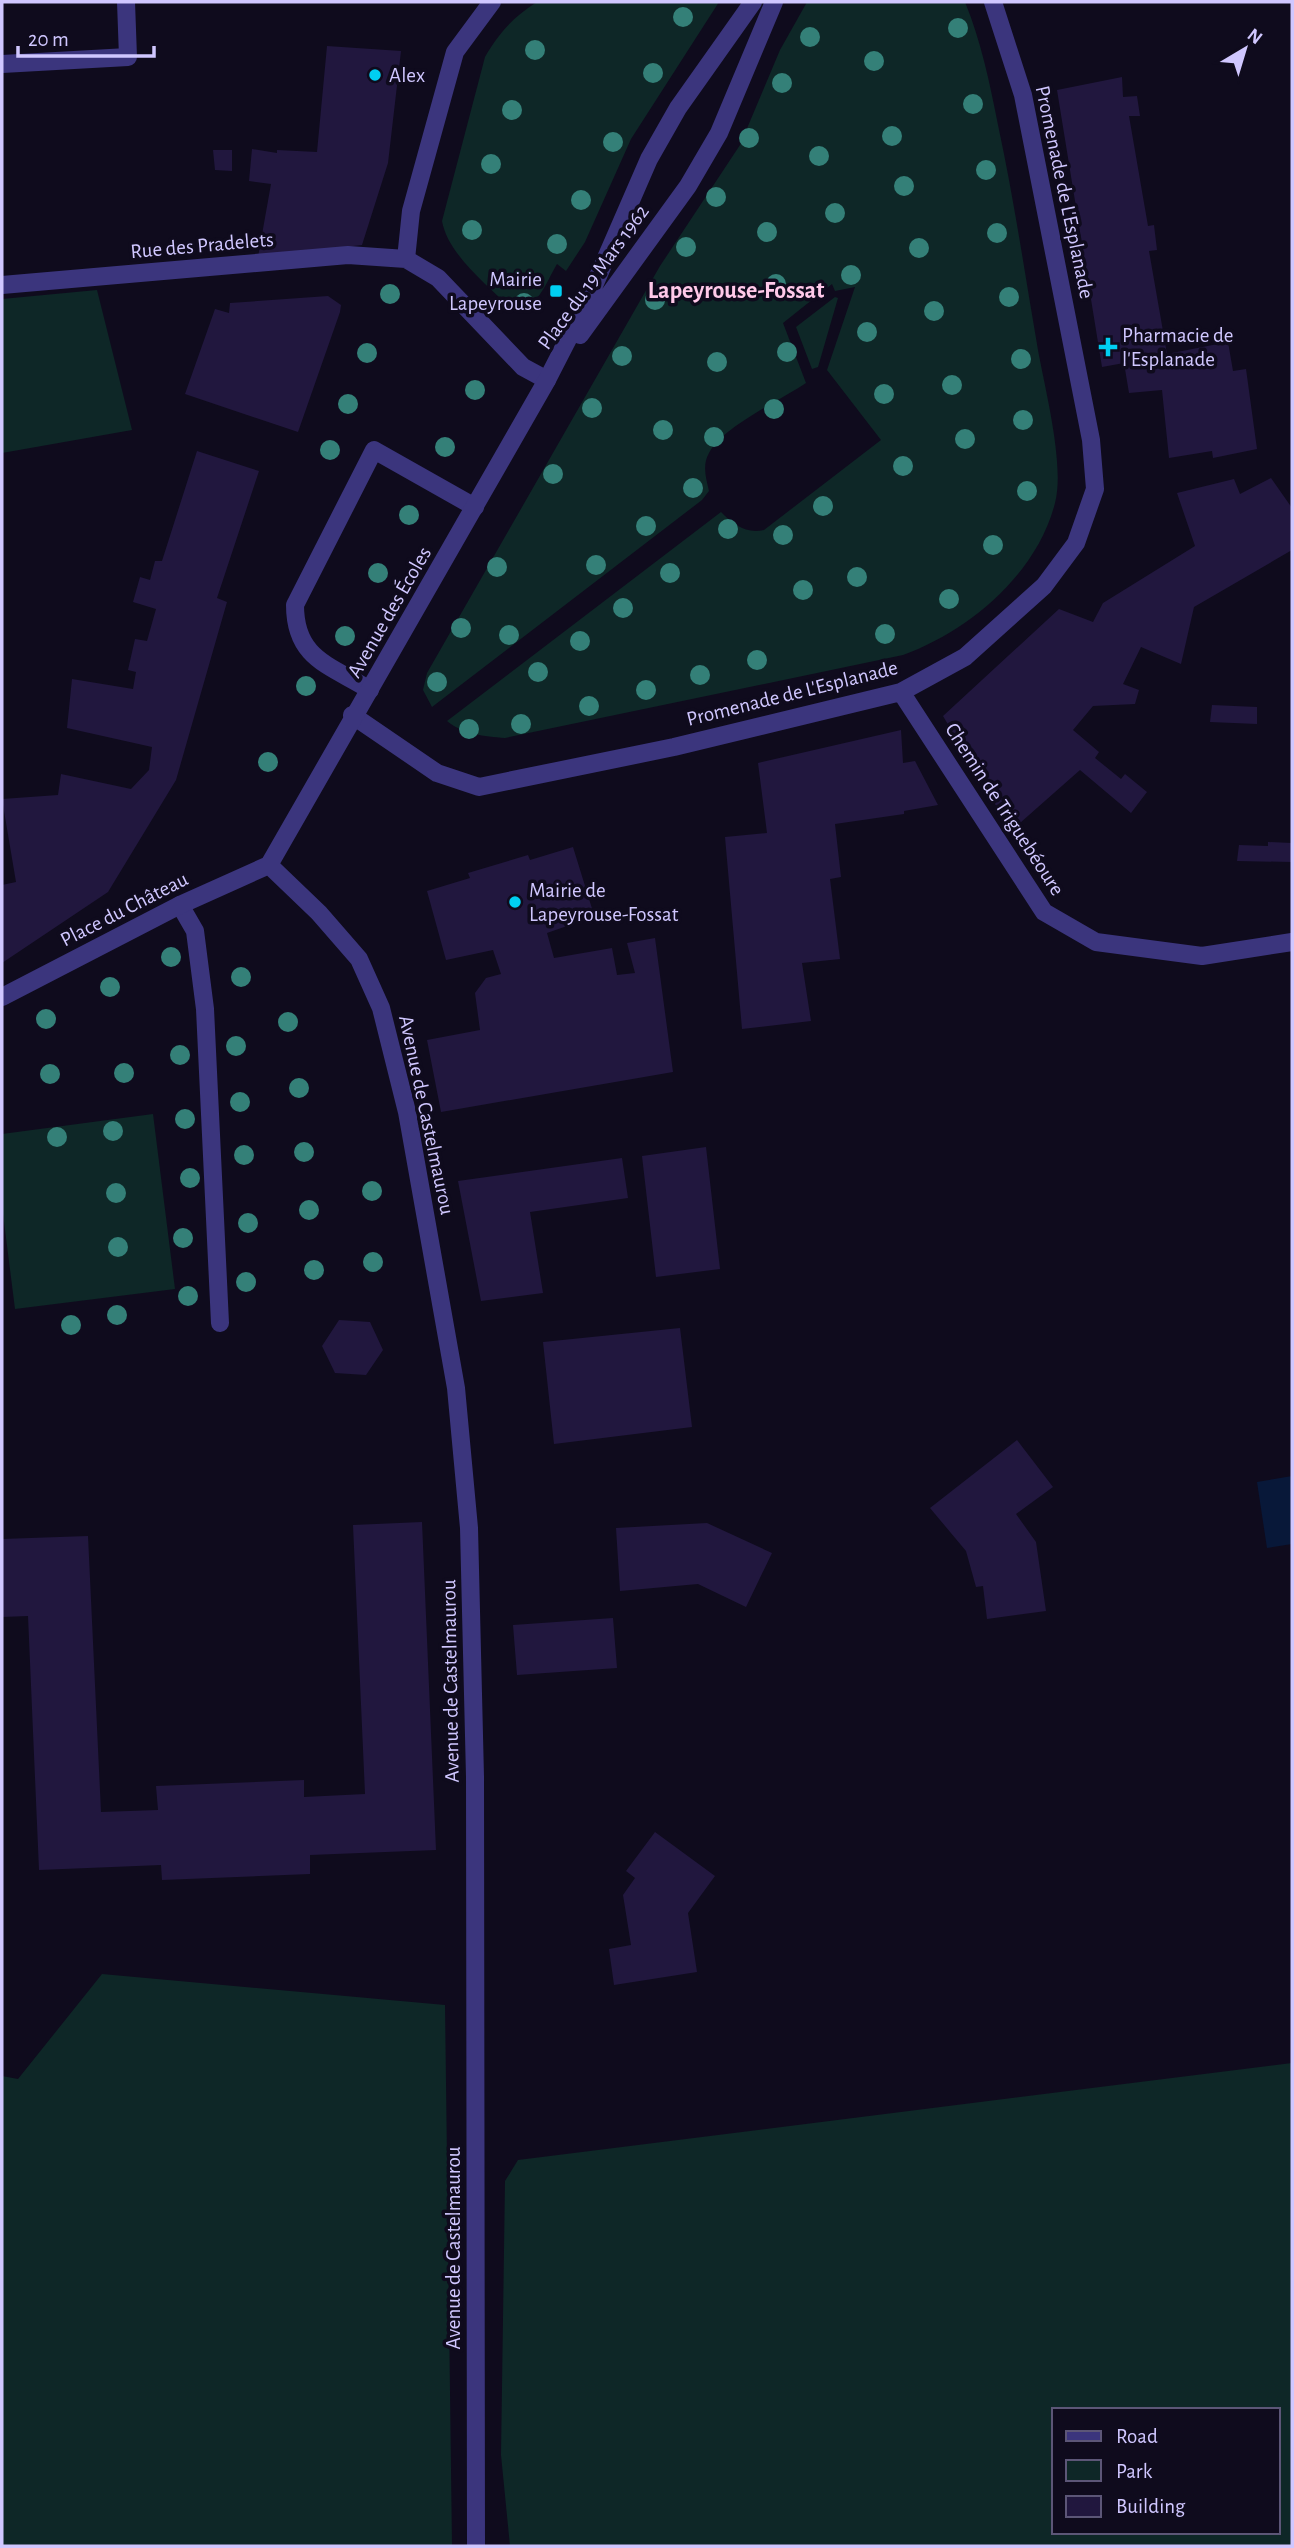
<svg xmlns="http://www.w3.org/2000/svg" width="1294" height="2548" font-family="'Alegreya Sans',sans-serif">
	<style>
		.green { fill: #0e2727; fill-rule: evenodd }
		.water { fill: #081839 }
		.building { fill: #21173e }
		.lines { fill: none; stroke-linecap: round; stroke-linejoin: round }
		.service { stroke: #3b357d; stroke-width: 18 }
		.minor { stroke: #3b357d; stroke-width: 18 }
		.tertiary { stroke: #3b357d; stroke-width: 18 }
		.tree { fill: #348078 }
		.poi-dot { fill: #00cff2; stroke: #0f0b1d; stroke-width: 2.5 }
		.labels { text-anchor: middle; stroke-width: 7; stroke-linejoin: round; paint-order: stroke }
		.poi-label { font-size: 21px; fill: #d0c7ff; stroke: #0f0b1d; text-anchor: start }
		.street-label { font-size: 21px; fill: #d0c7ff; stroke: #0f0b1d }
		.quarter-label { font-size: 24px; font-weight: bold; fill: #ffc9e9; stroke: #0f0b1d }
	</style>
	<rect width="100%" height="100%" fill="#0f0b1d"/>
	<path class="green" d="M537,2H719L631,139L585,242L566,271L557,264C545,284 538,311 511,309C488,285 448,255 442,221L485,57C499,33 513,17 537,2Z
		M807,2H965C981,41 990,84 998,125C1014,199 1025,275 1038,350C1045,389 1065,466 1055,503C1037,574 969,631 903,655L505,738C484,736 464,735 447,721L721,512C734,525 746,534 764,530L881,440L827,370L855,287L835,291L832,284L783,323L806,383C781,400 722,427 709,453C702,465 706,478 709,491L702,500L432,707L423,690L427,673L660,266L740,145L780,50Z
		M97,290L132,430L2,453V299Z
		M835,297L838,298L818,367L812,369L796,327Z
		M153,1114L175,1289L15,1309L2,1206V1134Z
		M102,1974L445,2005L452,2546H2V2076L18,2079Z
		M1292,2063V2546H510L501,2455L505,2181L518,2160ZM1054,2410H1278V2532H1054Z"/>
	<path class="water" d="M1292,1476V1544L1267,1548L1257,1482Z"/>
	<path class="building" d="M327,46L401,51L388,163L362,245L258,257L271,184L249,181L252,149L277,153V150L317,152Z
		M1122,77L1123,97L1137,96L1140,116H1129L1148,226L1154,225L1157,250L1149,251L1167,354L1228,342L1233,371L1246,369L1257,449L1213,458L1212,451L1169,458L1162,390L1129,393L1124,363L1102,367L1057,90Z
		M213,150H232V171L215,170Z
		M328,296L341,305L340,312L298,432L185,394L215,309L229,313L230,303Z
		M197,451L259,471L217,598L227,602L176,780L108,892L2,963V885L16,882L2,799L58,795L61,774L131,789L149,770L152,747L67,728L72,679L133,689L136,672L128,670L135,639L147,641L156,609L133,602L140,577L150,580L155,561H162Z
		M1271,478L1292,508V550L1194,607L1181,664L1141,647L1123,684L1139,690L1135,704L1093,706L1073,730L1099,752L1095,758L1121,779L1125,774L1147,792L1131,813L1080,770L1011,831L943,716L1059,609L1093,622L1103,603L1195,546L1177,493L1234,479L1240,494Z
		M1212,705L1257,707V724L1210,722Z
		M901,730L903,763L915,761L938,805L904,811V814L835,824L841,877L830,879L840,959L802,963L811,1021L742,1029L725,837L767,833L758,763Z
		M1268,842L1292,843V862L1237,861L1239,845L1268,846Z
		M573,847L594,915L566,923L567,926L547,933L554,958L612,948L617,975L635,973L627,943L655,938L673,1072L441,1112L427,1040L480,1030L475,993L486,978L501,974L493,950L446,960L427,891L470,878L468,873L528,855L530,860Z
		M706,1147L720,1269L656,1277L642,1156Z
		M622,1158L628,1198L530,1212L543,1293L481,1301L458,1181Z
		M339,1320L370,1322L383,1350L366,1375L335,1373L322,1346Z
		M680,1328L692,1427L554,1444L543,1342Z
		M1017,1440L1053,1487L1016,1514L1036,1542L1046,1611L987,1619L983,1586L976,1587L966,1551L930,1508Z
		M422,1522L436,1850L310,1855V1874L162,1880L161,1865L39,1870L28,1616L2,1617V1539L88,1536L101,1812L158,1810L156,1786L304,1780V1797L365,1794L353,1525Z
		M707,1523L772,1553L746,1607L698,1584L620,1591L616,1528Z
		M613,1618L617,1668L517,1675L513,1625Z
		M655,1832L715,1876L688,1913L697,1972L614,1985L609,1949L631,1945L623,1895L635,1878L626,1871Z"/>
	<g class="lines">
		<path class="service" d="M370,690C330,665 295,659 295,605L374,450L475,507
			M180,905L195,931L205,1009L220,1323"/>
		<path class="minor" d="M2,64L128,57L126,2
			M406,259L411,211L455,52L492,2
			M2,285L348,255L406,259L438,278L523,367L547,380
			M901,692L1044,912L1096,942L1202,956L1292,942
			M352,715L437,773L479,787L674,747L901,692L965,657L1044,586L1076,543L1095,489L1091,440L1023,95L993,2"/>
		<path class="tertiary" d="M580,335L688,186L719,133L774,2
			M269,865L319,913L359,959L381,1008L407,1112L456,1388L469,1528L475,1777L476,2546
			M269,865L547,380L586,304L649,159L678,108L753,2
			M2,997L180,905L269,865"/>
	</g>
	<g class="tree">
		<circle cx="683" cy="17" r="10"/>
		<circle cx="958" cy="28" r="10"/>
		<circle cx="810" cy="37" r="10"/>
		<circle cx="535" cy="50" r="10"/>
		<circle cx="874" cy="61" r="10"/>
		<circle cx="653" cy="73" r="10"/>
		<circle cx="782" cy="83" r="10"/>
		<circle cx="973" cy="104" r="10"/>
		<circle cx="512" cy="110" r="10"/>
		<circle cx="892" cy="136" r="10"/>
		<circle cx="749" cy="138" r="10"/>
		<circle cx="613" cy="142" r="10"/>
		<circle cx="819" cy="156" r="10"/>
		<circle cx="491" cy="164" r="10"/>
		<circle cx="986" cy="170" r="10"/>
		<circle cx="904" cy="186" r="10"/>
		<circle cx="716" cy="197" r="10"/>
		<circle cx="581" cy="200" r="10"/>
		<circle cx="835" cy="213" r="10"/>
		<circle cx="472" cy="230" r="10"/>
		<circle cx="767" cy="232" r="10"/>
		<circle cx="997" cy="233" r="10"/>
		<circle cx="557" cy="244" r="10"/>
		<circle cx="686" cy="247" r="10"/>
		<circle cx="919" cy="248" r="10"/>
		<circle cx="851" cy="275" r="10"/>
		<circle cx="776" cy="284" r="10"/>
		<circle cx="390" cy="294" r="10"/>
		<circle cx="1009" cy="297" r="10"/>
		<circle cx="655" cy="300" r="10"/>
		<circle cx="524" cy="303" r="10"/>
		<circle cx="934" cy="311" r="10"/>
		<circle cx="867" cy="332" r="10"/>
		<circle cx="787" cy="352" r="10"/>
		<circle cx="367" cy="353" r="10"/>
		<circle cx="622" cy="356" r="10"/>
		<circle cx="1021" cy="359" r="10"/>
		<circle cx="717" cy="362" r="10"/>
		<circle cx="952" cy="385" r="10"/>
		<circle cx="475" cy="390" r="10"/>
		<circle cx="884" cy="394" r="10"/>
		<circle cx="348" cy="404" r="10"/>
		<circle cx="592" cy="408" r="10"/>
		<circle cx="774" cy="409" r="10"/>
		<circle cx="1023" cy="420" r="10"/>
		<circle cx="663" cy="430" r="10"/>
		<circle cx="714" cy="437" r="10"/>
		<circle cx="965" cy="439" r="10"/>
		<circle cx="445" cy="447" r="10"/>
		<circle cx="330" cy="450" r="10"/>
		<circle cx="903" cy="466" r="10"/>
		<circle cx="553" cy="474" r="10"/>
		<circle cx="693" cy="488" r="10"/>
		<circle cx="1027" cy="491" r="10"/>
		<circle cx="823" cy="506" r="10"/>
		<circle cx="409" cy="515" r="10"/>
		<circle cx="646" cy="526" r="10"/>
		<circle cx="728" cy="529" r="10"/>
		<circle cx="783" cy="535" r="10"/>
		<circle cx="993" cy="545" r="10"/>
		<circle cx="596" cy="565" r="10"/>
		<circle cx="497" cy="567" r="10"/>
		<circle cx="378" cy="573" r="10"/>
		<circle cx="670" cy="573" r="10"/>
		<circle cx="857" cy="577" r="10"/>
		<circle cx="803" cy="590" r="10"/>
		<circle cx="949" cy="599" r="10"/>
		<circle cx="623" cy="608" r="10"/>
		<circle cx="461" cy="628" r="10"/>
		<circle cx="885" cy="634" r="10"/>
		<circle cx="509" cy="635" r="10"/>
		<circle cx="345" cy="636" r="10"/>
		<circle cx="580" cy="641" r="10"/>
		<circle cx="757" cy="660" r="10"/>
		<circle cx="538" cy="672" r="10"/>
		<circle cx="700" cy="675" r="10"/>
		<circle cx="437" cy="682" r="10"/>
		<circle cx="306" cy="686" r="10"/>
		<circle cx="646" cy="690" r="10"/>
		<circle cx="589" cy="706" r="10"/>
		<circle cx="521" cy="724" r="10"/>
		<circle cx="469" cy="729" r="10"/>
		<circle cx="268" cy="762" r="10"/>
		<circle cx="171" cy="957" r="10"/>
		<circle cx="241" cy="977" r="10"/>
		<circle cx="110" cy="987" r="10"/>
		<circle cx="46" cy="1019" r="10"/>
		<circle cx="288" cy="1022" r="10"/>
		<circle cx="236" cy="1046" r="10"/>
		<circle cx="180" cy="1055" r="10"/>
		<circle cx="124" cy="1073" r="10"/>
		<circle cx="50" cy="1074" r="10"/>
		<circle cx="299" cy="1088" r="10"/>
		<circle cx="240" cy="1102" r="10"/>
		<circle cx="185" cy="1119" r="10"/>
		<circle cx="113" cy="1131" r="10"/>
		<circle cx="57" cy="1137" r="10"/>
		<circle cx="304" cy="1152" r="10"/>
		<circle cx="244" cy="1155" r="10"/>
		<circle cx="190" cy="1178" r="10"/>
		<circle cx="372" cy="1191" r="10"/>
		<circle cx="116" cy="1193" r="10"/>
		<circle cx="309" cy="1210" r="10"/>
		<circle cx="248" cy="1223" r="10"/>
		<circle cx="183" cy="1238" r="10"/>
		<circle cx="118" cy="1247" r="10"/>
		<circle cx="373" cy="1262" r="10"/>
		<circle cx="314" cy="1270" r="10"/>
		<circle cx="246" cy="1282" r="10"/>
		<circle cx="188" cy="1296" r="10"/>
		<circle cx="117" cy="1315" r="10"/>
		<circle cx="71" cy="1325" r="10"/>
	</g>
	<g class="poi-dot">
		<circle cx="375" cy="75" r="7"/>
		<rect x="549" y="284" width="14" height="14" rx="3.5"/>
		<path d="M1104.5 336.5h7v7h7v7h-7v7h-7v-7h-7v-7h7z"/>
		<circle cx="515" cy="902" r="7"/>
	</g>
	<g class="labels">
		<g class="poi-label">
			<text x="389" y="82">Alex</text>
			<text x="542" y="286" text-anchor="end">Mairie<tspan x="542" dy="24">Lapeyrouse</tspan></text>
			<text x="1122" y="342">Pharmacie de<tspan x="1122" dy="24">l'Esplanade</tspan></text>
			<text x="529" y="897">Mairie de<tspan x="529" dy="24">Lapeyrouse-Fossat</tspan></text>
		</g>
		<g class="street-label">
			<text transform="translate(1065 192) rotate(78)" y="7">Promenade de L'Esplanade</text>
			<text transform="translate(202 245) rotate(-5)" y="7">Rue des Pradelets</text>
			<text transform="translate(593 277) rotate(-54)" y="7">Place du 19 Mars 1962</text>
			<text transform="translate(389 612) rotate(-60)" y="7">Avenue des Écoles</text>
			<text transform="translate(792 693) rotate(-14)" y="7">Promenade de L'Esplanade</text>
			<text transform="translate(1005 809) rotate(57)" y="7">Chemin de Triguebéoure</text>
			<text transform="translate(124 909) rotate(-27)" y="7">Place du Château</text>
			<text transform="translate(427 1115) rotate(78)" y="7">Avenue de Castelmaurou</text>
			<text transform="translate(450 1681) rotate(-91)" y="7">Avenue de Castelmaurou</text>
			<text transform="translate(453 2248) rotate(-90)" y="7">Avenue de Castelmaurou</text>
		</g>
		<g class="quarter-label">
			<text x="736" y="298">Lapeyrouse-Fossat</text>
		</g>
	</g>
	<rect width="1294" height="2548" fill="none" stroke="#d0c7ff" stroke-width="7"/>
	<rect x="1052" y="2408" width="228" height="126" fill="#0f0b1d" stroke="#5c5677" stroke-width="2"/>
	<rect x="1066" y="2431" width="35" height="10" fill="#3b357d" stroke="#5c5677" stroke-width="2"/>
	<text x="1116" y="2443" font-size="21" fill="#d0c7ff">Road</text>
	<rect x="1066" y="2460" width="35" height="21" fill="#0e2727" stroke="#5c5677" stroke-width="2"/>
	<text x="1116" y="2478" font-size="21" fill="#d0c7ff">Park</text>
	<rect x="1066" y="2496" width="35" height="21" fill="#21173e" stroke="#5c5677" stroke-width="2"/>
	<text x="1116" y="2513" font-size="21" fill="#d0c7ff">Building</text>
	<g transform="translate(1245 49) rotate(38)" stroke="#0f0b1d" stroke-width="5" paint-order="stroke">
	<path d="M0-5L12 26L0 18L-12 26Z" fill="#d0c7ff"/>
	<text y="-10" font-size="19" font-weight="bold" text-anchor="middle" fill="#d0c7ff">N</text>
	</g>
	<path d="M18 46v10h136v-10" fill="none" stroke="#d0c7ff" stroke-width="3.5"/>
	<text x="28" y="46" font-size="21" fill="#d0c7ff" stroke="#0f0b1d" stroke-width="5" paint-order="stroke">20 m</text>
</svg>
